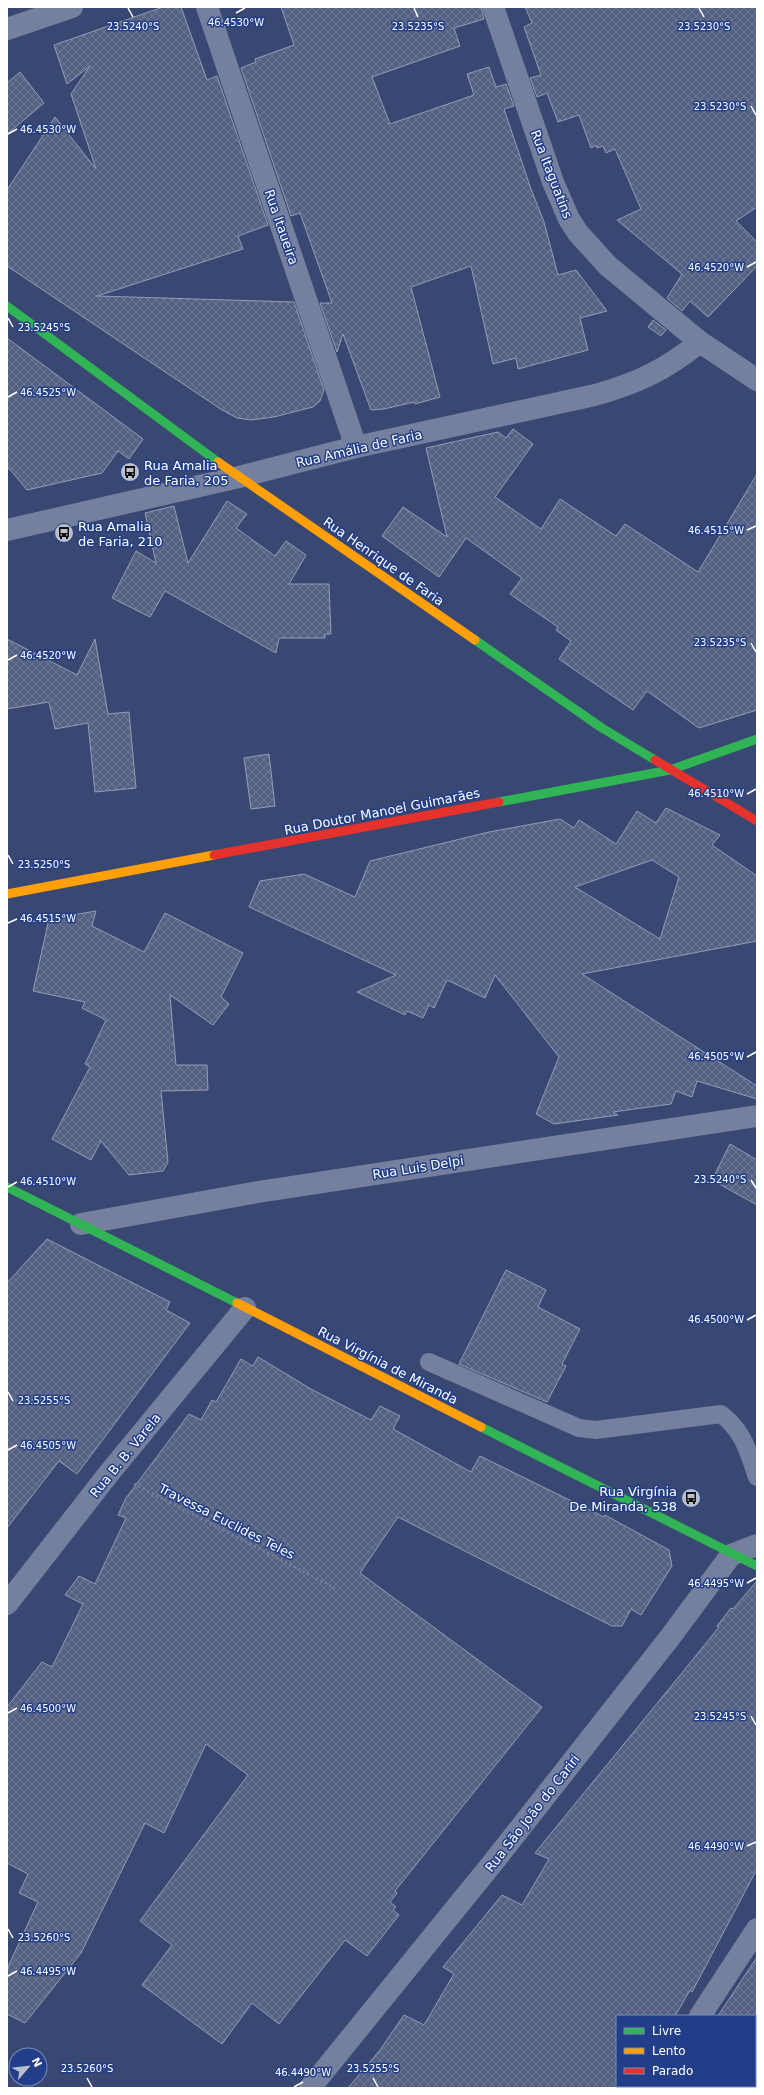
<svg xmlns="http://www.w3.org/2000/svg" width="764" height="2095" font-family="'DejaVu Sans',sans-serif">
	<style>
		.building { fill: url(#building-cross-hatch); stroke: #949db5; fill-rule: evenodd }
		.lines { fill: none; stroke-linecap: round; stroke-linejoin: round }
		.path { stroke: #75809f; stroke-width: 2.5; stroke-dasharray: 2 3; stroke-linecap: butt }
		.lane { stroke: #75809f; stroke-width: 18 }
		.street { stroke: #75809f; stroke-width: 22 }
		.fast { stroke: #30b455; stroke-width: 9 }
		.slow { stroke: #ff9f0a; stroke-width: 9 }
		.jam { stroke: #e5322d; stroke-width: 9 }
		.ticks { fill: none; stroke: #fff; stroke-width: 1.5 }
		.labels { text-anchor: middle; stroke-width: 3; stroke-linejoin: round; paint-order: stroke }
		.street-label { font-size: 13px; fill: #fff; stroke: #223e89 }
		.poi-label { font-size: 13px; fill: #fff; stroke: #223e89; text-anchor: start }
		.ticks-label { font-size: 10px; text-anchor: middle; fill: #fff; stroke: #223e89; stroke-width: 3; stroke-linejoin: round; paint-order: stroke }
	</style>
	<defs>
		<pattern id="building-cross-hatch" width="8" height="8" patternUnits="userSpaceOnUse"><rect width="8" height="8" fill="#556182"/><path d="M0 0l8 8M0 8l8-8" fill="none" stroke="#6e7995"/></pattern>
	</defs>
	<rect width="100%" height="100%" fill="#394872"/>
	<path class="building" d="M163,7H181L207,80L217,76L268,225L238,236L243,249L97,296L294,302L324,390L320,401L313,407L274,417L251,420L237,418L222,410L7,266V190L55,117L96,169L71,94L90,66L67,84L54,45Z
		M281,7H481L484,19L454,28L460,46L372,77L390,124L474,95L467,74L489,67L496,87L506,84L514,106L504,109L531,189L544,222L558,275L576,270L607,311L580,318L588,350L518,369L516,358L493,364L471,266L411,287L440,397L415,404L414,402L384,409L371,410L343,334L337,352L320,303H332L300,213L291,216L241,68L256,62L255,59L294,45Z
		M525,7H757V207L736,221L757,242V266L708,317L690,301L682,311L667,298L682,274L617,220L641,209L615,149L606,153L603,146L597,148L596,145L591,148L579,115L558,122L547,93L537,97L530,78L541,75L524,27L532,23Z
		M20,72L44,103L7,134V83Z
		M653,320L666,330L661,336L648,327Z
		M7,338L143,439L129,459L118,451L102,473L27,490L7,466Z
		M513,429L533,444L495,497L541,529L560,499L616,536L625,524L698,572L757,474V710L699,728L647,691L633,710L559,659L571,641L556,630L558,627L510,594L522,578L466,538L439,577L382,536L403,507L447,537L426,448L498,432L506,438Z
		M227,501L247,514L236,528L275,556L286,541L306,555L289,584H329L331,634H325V638H279L276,653L165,591L150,617L112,598L136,551L156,563L145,513L174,506L188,563Z
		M7,639L77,675L95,639L108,714L129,712L136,788L95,792L88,723L55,729L49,702L7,709Z
		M269,754L275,806L251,809L244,758Z
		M666,808L720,835L712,845L757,876V941L582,974L757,1086V1099L697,1081L692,1097L676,1091L671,1104L613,1112L618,1115L554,1124L536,1114L559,1057L495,975L485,998L447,980L434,1008L429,1005L423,1018L407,1011L405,1015L357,992L396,975L249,907L260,881L304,874L355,897L370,861L489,832L560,819L574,828L579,820L616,844L637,811L656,823ZM652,860L679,877L660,939L575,887Z
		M96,911L92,926L144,952L165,913L243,953L221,997L229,1004L213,1025L170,995L176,1065H207L208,1090L161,1091L168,1162L163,1171L129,1175L101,1141L91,1160L52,1139L90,1067L85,1064L106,1020L82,1008L85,1002L33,991L49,919Z
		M730,1144L757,1160V1205L712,1180Z
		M47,1239L170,1302L166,1310L190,1323L77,1474L59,1461L7,1528V1283Z
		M506,1270L546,1290L538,1307L580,1329L562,1364L566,1366L547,1402L459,1364Z
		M258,1357L311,1389L371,1420L380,1406L400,1416L393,1429L471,1472L480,1456L604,1517L605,1515L669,1550L672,1566L641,1615L631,1609L622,1626H612L398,1517L360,1573L542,1707L395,1891L397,1893L390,1902L396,1907L393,1910L399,1915L367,1956L345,1940L279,2024L252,2003L222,2044L142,1985L172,1945L140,1921L248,1775L206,1744L164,1833L145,1823L81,1953L25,2023L7,2014V1969L38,1902L19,1893L28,1874L7,1863V1707L42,1662L52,1667L83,1604L65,1595L79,1576L95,1584L126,1518L118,1515L126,1498L189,1414L201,1420L212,1400L216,1402L241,1359L253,1366Z
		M757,1581V1869L692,1992L690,1990L675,2016H617V2088H348L380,2050L404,2015L424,2025L454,1974L443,1967L502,1895L522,1905L549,1859L535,1853L677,1679L719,1627L717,1626L731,1608L733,1609Z
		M757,1957V2016H718Z"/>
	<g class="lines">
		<path class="path" d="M134,1484L335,1588"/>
		<path class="lane" d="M429,1362L579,1428L596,1430L721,1414C744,1432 748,1451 757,1477"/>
		<path class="street" d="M207,7L356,447
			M493,7L553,182L569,219L578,233L608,266L700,342L757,380
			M7,29L72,7
			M7,530L239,477L356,447L595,395C638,383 665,370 700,342
			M81,1224L258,1192L757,1116
			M7,1604L110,1472L245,1308
			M700,2016L757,1929
			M310,2088L495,1860L671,1636L731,1555L757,1545
			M652,2088L653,2086"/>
		<path class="fast" d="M7,306L218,462
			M475,640L602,728L655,760
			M499,802L670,770L757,739
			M7,1187L237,1303
			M481,1427L757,1566"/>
		<path class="slow" d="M218,462L475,640
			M7,894L214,855
			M237,1303L481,1427"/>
		<path class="jam" d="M655,760L757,821
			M214,855L499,802"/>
	</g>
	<path class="ticks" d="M128,8L133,17M414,8L418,17M699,8L704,17M236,13L245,8M751,106L756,115M8,134L17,129M747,267L756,262M8,318L13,327M8,397L17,392M747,530L756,526M751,643L756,652M8,660L17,655M747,794L756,789M8,855L13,864M8,923L17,919M747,1057L756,1052M751,1180L756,1188M8,1187L17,1182M747,1320L756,1315M8,1392L13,1401M8,1450L17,1445M747,1583L756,1578M8,1713L17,1708M751,1716L756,1725M747,1846L756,1842M8,1929L13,1938M8,1976L17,1971M87,2078L92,2087M373,2078L378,2087M294,2087L303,2082"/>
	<defs>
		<g id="bus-disc" transform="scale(1)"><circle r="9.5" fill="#babfce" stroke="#223e89"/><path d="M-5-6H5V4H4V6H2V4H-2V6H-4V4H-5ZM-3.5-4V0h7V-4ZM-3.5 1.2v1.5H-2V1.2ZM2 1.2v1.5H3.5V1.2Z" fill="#111"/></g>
	</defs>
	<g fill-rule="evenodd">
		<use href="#bus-disc" x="130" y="472"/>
		<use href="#bus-disc" x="64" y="533"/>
		<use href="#bus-disc" x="691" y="1498"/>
	</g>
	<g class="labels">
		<g class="street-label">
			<text transform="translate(552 174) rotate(69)" y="5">Rua Itaguatins</text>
			<text transform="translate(282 227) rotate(71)" y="5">Rua Itaueira</text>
			<text transform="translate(359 448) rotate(-13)" y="5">Rua Amália de Faria</text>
			<text transform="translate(384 561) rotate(35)" y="5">Rua Henrique de Faria</text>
			<text transform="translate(382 811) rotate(-11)" y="5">Rua Doutor Manoel Guimarães</text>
			<text transform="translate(418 1167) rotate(-9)" y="5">Rua Luis Delpi</text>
			<text transform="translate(388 1365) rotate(27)" y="5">Rua Virgínia de Miranda</text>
			<text transform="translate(125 1455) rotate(-51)" y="5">Rua B. B. Varela</text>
			<text transform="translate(227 1521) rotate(27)" y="5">Travessa Euclides Teles</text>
			<text transform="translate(532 1813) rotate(-52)" y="5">Rua São João do Cariri</text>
		</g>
		<g class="poi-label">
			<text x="144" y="470">Rua Amalia<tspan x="144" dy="15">de Faria, 205</tspan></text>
			<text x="78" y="531">Rua Amalia<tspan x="78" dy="15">de Faria, 210</tspan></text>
			<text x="677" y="1496" text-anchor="end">Rua Virgínia<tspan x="677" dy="15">De Miranda, 538</tspan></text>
		</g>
	</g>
	<g class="ticks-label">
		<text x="236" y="26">46.4530°W</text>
		<text x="133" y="30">23.5240°S</text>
		<text x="418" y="30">23.5235°S</text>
		<text x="704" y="30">23.5230°S</text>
		<text x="720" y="110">23.5230°S</text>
		<text x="48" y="133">46.4530°W</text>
		<text x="716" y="271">46.4520°W</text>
		<text x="44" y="331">23.5245°S</text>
		<text x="48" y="396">46.4525°W</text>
		<text x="716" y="534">46.4515°W</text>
		<text x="720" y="646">23.5235°S</text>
		<text x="48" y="659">46.4520°W</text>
		<text x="716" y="797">46.4510°W</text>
		<text x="44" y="868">23.5250°S</text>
		<text x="48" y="922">46.4515°W</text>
		<text x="716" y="1060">46.4505°W</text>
		<text x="720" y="1183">23.5240°S</text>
		<text x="48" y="1185">46.4510°W</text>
		<text x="716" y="1323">46.4500°W</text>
		<text x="44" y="1404">23.5255°S</text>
		<text x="48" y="1449">46.4505°W</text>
		<text x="716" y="1587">46.4495°W</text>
		<text x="48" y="1712">46.4500°W</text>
		<text x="720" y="1720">23.5245°S</text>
		<text x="716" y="1850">46.4490°W</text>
		<text x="44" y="1941">23.5260°S</text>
		<text x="48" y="1975">46.4495°W</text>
		<text x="87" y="2072">23.5260°S</text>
		<text x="373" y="2072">23.5255°S</text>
		<text x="303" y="2076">46.4490°W</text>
	</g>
	<rect width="764" height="2095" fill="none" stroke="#ffffff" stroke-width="16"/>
	<rect x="616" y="2015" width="140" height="72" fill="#223e89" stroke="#7a8bb8"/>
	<rect x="624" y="2028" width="20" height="6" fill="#30b455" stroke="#7a8bb8"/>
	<text x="652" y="2035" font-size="12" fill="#ffffff">Livre</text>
	<rect x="624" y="2048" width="20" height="6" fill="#ff9f0a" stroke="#7a8bb8"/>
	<text x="652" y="2055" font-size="12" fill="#ffffff">Lento</text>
	<rect x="624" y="2068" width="20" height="6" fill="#e5322d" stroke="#7a8bb8"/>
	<text x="652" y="2075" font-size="12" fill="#ffffff">Parado</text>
	<g transform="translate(28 2067) rotate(62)"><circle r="19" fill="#223e89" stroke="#7a8bb8"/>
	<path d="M0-3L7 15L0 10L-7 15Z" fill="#babfce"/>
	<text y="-6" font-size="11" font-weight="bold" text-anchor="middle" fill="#ffffff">N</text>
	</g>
</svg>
